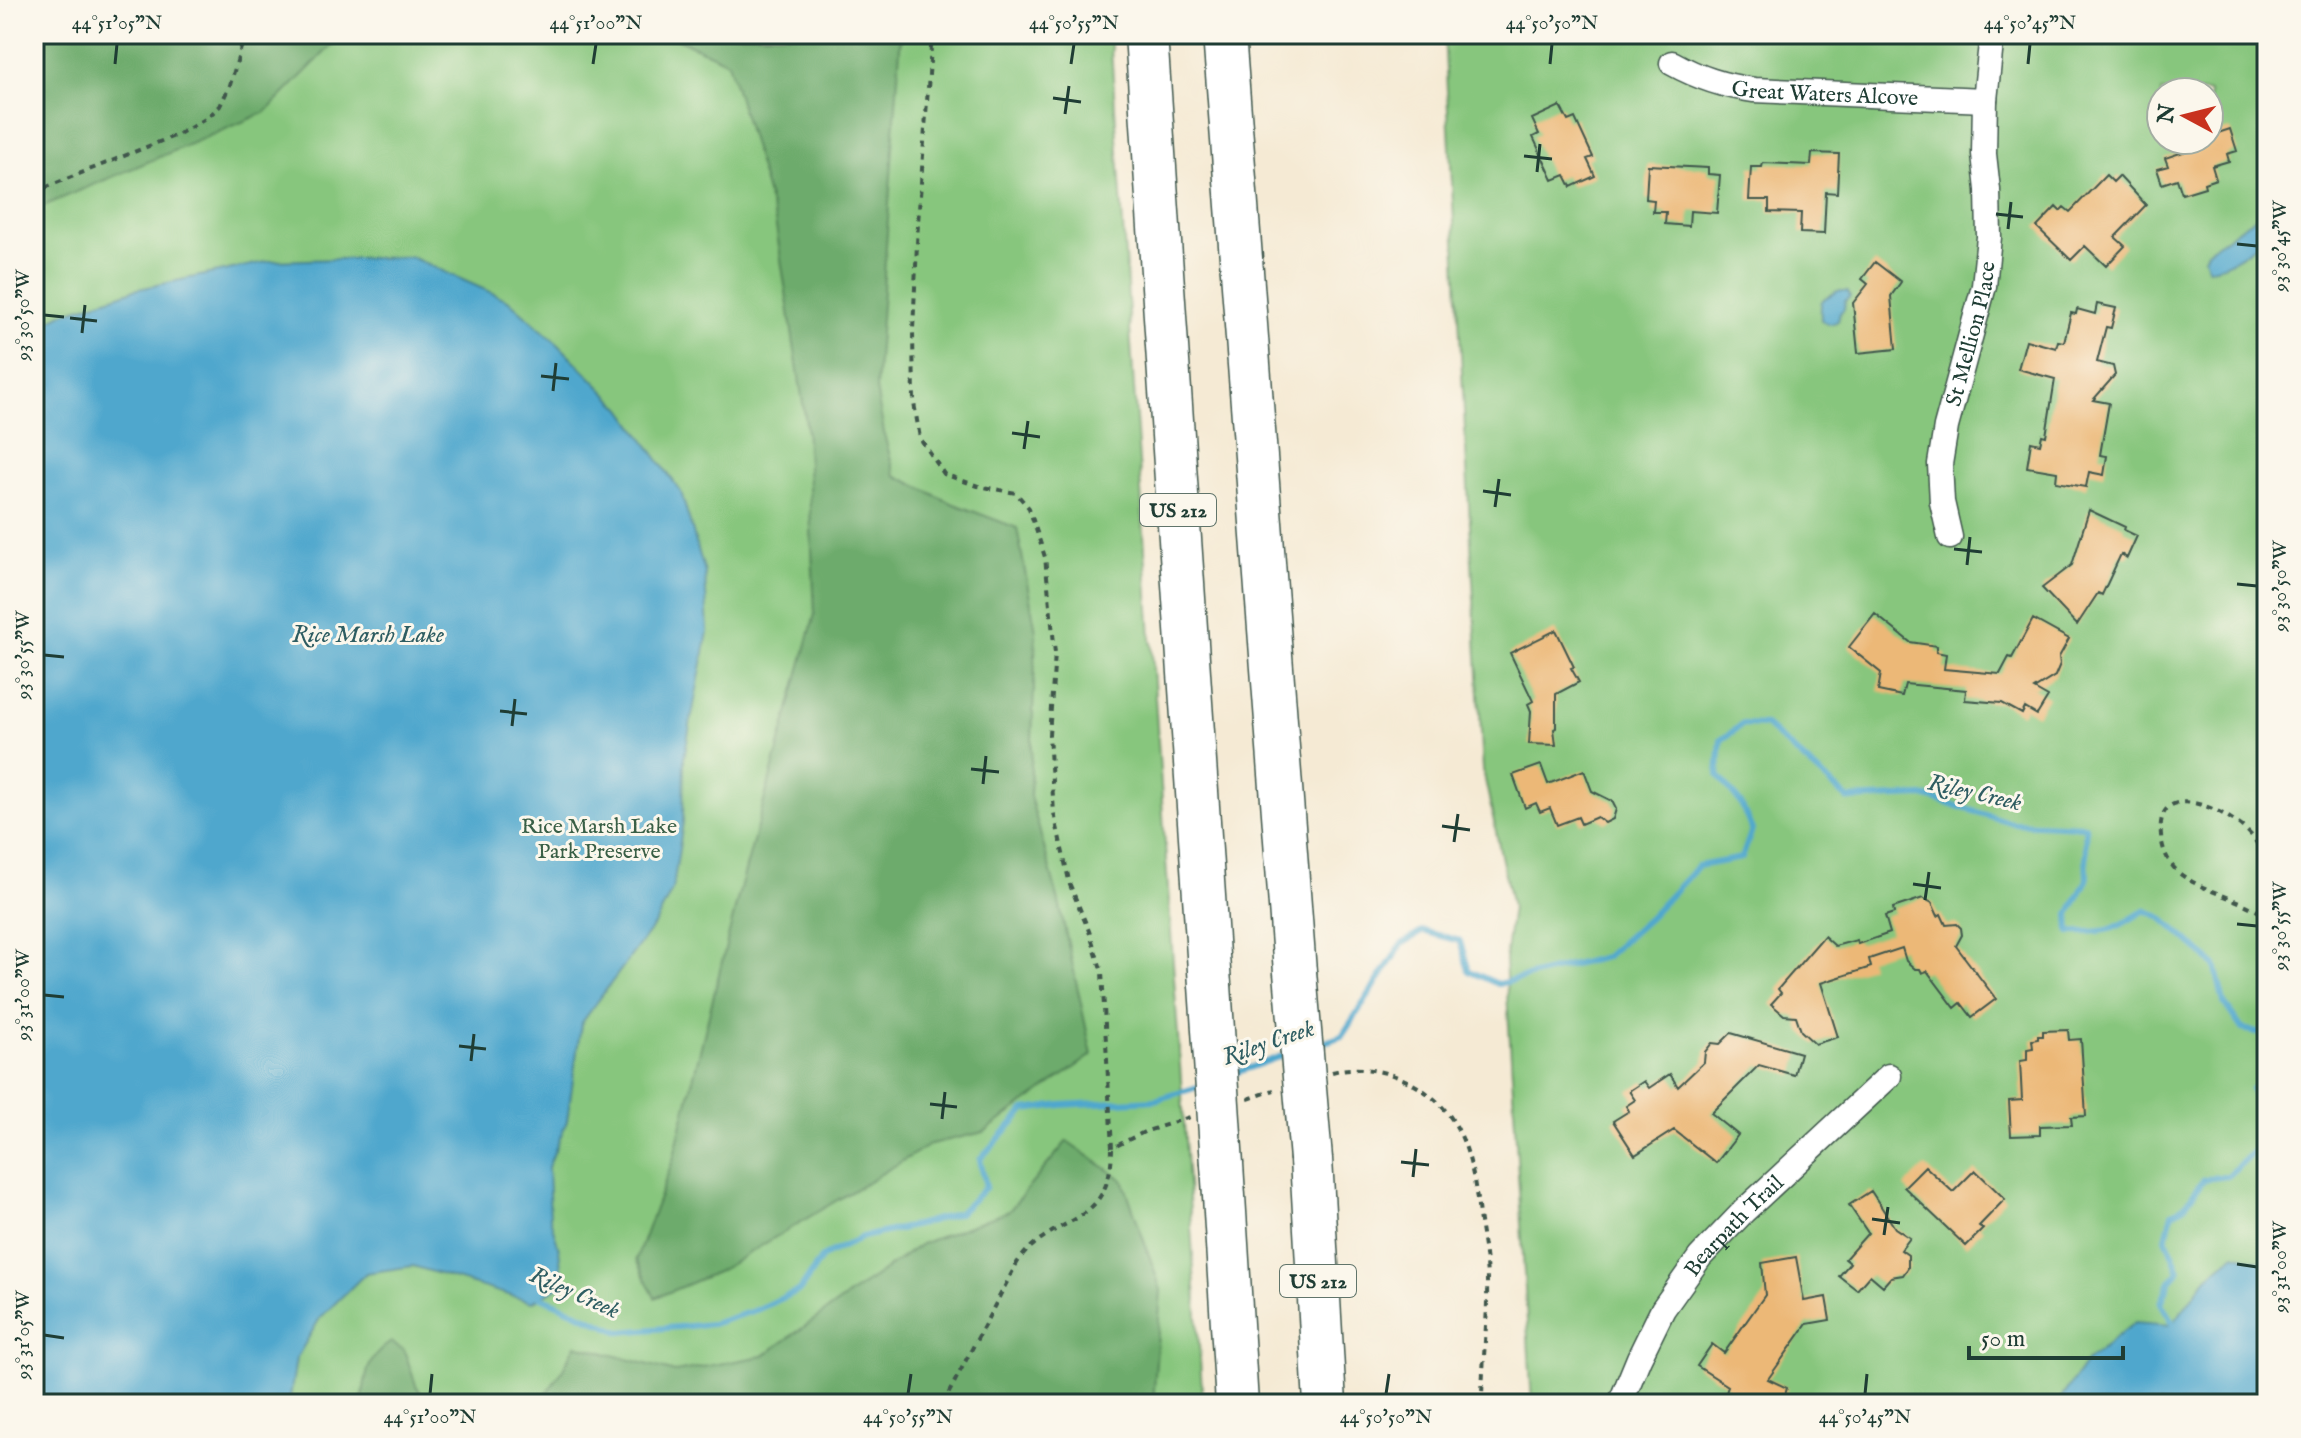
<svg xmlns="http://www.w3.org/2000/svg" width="2301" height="1438" font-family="'IM FELL English',serif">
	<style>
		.green { fill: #87c67d; stroke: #538258; stroke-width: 2; fill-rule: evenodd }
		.forest { fill: #6dab6c; stroke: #467450; stroke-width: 2 }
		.water { fill: #50a7cd; stroke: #387280; stroke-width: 2 }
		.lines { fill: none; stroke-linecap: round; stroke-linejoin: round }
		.stream { stroke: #50a7cd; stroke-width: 6 }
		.building { fill: #ecb877 }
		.minor-casing { stroke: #3f574c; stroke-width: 27 }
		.motorway-casing { stroke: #3f574c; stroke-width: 45 }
		.path { stroke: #3f574c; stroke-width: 4; stroke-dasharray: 6 6; stroke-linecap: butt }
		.minor { stroke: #fff; stroke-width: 24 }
		.motorway { stroke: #fff; stroke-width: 42 }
		.motorway-bridge-casing { stroke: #3f574c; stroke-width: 45; stroke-linecap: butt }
		.motorway-bridge { stroke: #fff; stroke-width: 42 }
		.ticks { fill: none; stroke: #1f3d34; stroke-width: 3 }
		.labels { text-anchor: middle; stroke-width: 6; stroke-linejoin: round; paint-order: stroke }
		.shield { fill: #fbf7ec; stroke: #61756b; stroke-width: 2 }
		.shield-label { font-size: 20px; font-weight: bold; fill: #1f3d34 }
		.street-label { font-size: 22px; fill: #1f3d34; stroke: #fbf7ec }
		.park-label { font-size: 22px; fill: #395f46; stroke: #fbf7ec }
		.water-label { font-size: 24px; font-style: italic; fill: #2e5d62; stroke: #fbf7ec }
		.neatline { fill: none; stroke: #1f3d34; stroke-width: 3 }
		.ticks-label { font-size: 20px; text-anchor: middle; fill: #1f3d34 }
	</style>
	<rect width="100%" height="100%" fill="#fbf7ec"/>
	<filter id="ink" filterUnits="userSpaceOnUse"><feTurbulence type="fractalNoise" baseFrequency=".0125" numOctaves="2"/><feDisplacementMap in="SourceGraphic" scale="16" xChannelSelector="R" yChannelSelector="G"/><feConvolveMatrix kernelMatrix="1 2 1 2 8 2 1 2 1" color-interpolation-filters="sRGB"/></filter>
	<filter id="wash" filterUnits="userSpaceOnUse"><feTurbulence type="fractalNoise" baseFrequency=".006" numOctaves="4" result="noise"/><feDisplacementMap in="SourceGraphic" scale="32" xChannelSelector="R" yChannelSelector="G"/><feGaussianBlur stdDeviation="1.8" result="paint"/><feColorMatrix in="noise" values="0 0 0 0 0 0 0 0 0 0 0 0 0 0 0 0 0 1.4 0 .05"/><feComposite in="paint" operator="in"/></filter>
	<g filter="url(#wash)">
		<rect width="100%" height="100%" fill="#f5ead4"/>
		<path class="green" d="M34,34H1110L1203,1404H34Z
			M1444,34H2267V1404H1532L1505,960L1512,907L1483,770ZM2161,92H2209V140H2161Z"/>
		<path class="forest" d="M34,34H343L266,112L34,210Z
			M667,34H901L876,389L885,438L895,475L949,502L1017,528L1036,631L1030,796L1059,902L1092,1055L984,1132L931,1144L719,1271L655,1298L636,1260L673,1160L738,897L815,614L806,423L775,220L728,62Z
			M1067,1141L1123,1180L1161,1290L1153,1404H539L560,1374L576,1345L675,1372L763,1356L921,1244L1009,1211Z
			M391,1342L404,1350L416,1385L427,1404H362C365,1377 366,1358 391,1342Z"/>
		<path class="water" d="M2267,205V236C2252,248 2228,268 2208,268L2204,258L2207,251L2263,212Z
			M411,257L508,300L559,345L622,409L681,492L705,573L708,632L684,757L683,822L673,888L656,922L581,1024L567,1121L548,1167L550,1218L559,1249L563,1285L532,1302L413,1266L366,1273L320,1318L296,1359L289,1404H34V329L64,313L134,290L270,261Z
			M1838,291H1848L1850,297L1845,301L1844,309L1840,313L1838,321C1831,325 1827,325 1821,320C1820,298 1820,300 1838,291Z
			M2235,1254L2267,1263V1404H2057L2086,1362L2135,1322L2172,1325L2207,1277Z"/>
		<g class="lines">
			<path class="stream" d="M1317,1045L1342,1036L1402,944L1423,931L1460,941L1469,971L1498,984L1605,957L1649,918L1698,866L1742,858L1752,830L1741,804L1718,775L1721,740L1743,724L1765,725L1848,799L1923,796L2013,823L2085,826L2087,880L2069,914L2070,932C2108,933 2113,931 2145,910L2162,918L2215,965L2224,1003L2242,1029L2267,1034
				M1230,1075L1287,1054
				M2267,1082L2252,1089L2267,1127
				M537,1295L620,1332L712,1324L756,1310L800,1290L822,1257L863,1237L913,1226L959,1213L986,1187L980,1159L1025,1110L1061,1105L1155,1100L1201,1086
				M2177,1330L2161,1303L2170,1281L2179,1271L2166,1238L2172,1213L2184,1207L2204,1179L2228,1176L2267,1139"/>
		</g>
		<g id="blocks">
			<path class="building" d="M1560,106L1568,121L1575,118L1593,157L1587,159L1595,176L1571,187L1565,175L1553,180L1533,137L1539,134L1532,119Z
				M2230,129L2237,151L2227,154L2229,161L2212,166L2216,179L2204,183L2205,187L2182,194L2177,179L2162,184L2157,169L2168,166L2165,158L2189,150L2188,146L2193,144L2192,140H2209V136Z
				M1812,153L1839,154L1837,193L1826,192L1824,234L1800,233L1801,213L1769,212V200H1749L1751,167H1762L1763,163L1811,165Z
				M1648,165L1708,168V174L1720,175L1717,213L1690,211L1689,226L1665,224L1666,212H1653L1654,200L1646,199Z
				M2106,175L2113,182L2119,176L2146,205L2115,237L2125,246L2106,266L2085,246L2071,260L2037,227L2056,207L2060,211L2064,207L2070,212Z
				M1875,262L1901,282L1891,296L1896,349L1858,353L1853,303L1868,284L1862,279Z
				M2097,304L2116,308L2111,328L2106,327L2097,362L2113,366L2115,375L2093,400L2109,403L2100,455L2107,456L2104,475L2089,472L2086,487L2056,482L2057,472L2027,467L2031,442L2040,444L2042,435L2046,436L2055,379L2018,369L2026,340L2056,348L2058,341L2064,342L2071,313L2076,314L2077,309L2095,314Z
				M2089,510L2125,527L2124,530L2137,536L2127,558L2121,554L2102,595L2098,593L2077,625L2042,588L2072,565Z
				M1875,614L1910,642L1937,646L1936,652L1946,654L1944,669L2000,674L2009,657L2012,658L2033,619L2069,639L2059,657L2060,664L2055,676L2034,689L2048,697L2037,715L2025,708L2022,714L2002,703L1965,700L1966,690L1905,684L1902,696L1878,691L1881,673L1849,647Z
				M1556,630L1574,667L1571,668L1579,682L1556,694V728L1554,729L1556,745L1529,744L1531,711L1528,704L1533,701L1510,653Z
				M1541,765L1548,784L1584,770L1592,791L1612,801L1616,809L1613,819L1605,823L1597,817L1581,824L1578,817L1557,825L1550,808L1540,812L1536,803L1525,808L1513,775Z
				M1923,898L1932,903L1938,916L1941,914L1946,925L1957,924L1961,928L1962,935L1956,946L1996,999L1972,1017L1961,1003L1955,1008L1927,971L1922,973L1920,969H1915L1906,961L1902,948L1869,959L1871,967L1821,983L1838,1037L1815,1044L1801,1031L1796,1016L1784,1015L1771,1004L1781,993L1778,989L1824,936L1835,946L1857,940L1858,944L1890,933L1885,916L1894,913L1893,908Z
				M2068,1030L2069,1040L2081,1039L2086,1116L2071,1117L2072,1125L2040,1126V1135L2011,1136L2009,1101L2022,1100L2020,1061L2027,1060V1049L2033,1048L2032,1040L2038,1039V1036H2043V1031Z
				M1731,1033L1800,1053L1794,1075L1759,1065L1711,1113L1738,1135L1716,1163L1674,1130L1635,1155L1613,1121L1629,1111L1626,1106L1635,1100L1629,1091L1644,1081L1649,1088L1670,1074L1678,1087L1704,1062L1705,1052L1712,1043L1720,1044Z
				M1925,1166L1953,1192L1975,1170L2005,1199L1979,1226L1983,1229L1966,1246L1904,1187Z
				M1871,1191L1895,1228L1910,1238L1901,1250L1908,1255V1268L1903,1275L1891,1277L1883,1286L1870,1275L1857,1290L1839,1276L1850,1263L1845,1259L1868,1233L1849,1205Z
				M1796,1257L1804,1301L1826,1297L1830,1320L1807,1324L1768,1379L1787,1388L1783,1402L1776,1404H1723L1728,1386L1697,1366L1712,1344L1724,1353L1765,1295L1762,1263Z"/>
		</g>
	</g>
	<g filter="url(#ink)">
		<use href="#blocks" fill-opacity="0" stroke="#3f574c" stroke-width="2"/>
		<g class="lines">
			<g class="minor-casing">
				<g id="minor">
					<path id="s1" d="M1672,63C1699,78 1723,86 1754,90L1985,100"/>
					<path id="s2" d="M1950,537L1942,502L1940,464L1946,427L1984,286L1989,237L1988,190L1984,154L1985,100L1992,34"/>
					<path id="s3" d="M1620,1404L1639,1358L1663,1309L1700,1257L1744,1211L1889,1076"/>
				</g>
			</g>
			<g class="motorway-casing">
				<path id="motorway" d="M1146,34L1210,985
					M1224,34L1295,972
					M1311,1159L1325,1404
					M1222,1164L1237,1404"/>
			</g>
			<path class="path" d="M932,34L918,223L913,330L914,403L920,438L944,474L978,486L1016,493L1029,508L1045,557L1055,653L1049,735L1054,813L1070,885L1089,931L1102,972L1112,1148L1144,1132L1190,1117
				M34,192L179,134L207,118L220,106L230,85L245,34
				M2267,868C2263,857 2259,844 2251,835C2230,811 2155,775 2161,835C2162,849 2168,863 2179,873C2203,892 2240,898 2267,917
				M1332,1072C1357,1065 1385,1070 1409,1082C1464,1110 1472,1159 1479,1215C1482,1237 1487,1260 1487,1282C1488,1323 1482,1363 1482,1404
				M1248,1099L1274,1090
				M943,1404L1017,1263C1052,1212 1110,1232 1112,1149"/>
			<use href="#minor" class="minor"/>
			<use href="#motorway" class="motorway"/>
			<g class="motorway-bridge-casing">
				<path id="motorway-bridge" d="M1295,972L1311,1159
					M1210,985L1222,1164"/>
			</g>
			<use href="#motorway-bridge" class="motorway-bridge"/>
		</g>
	</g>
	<path class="ticks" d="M115,64L117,44M593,64L596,44M1071,64L1074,44M1550,64L1552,44M2028,64L2030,44M1053,98L1081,102M1065,114L1069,86M1524,156L1552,159M1537,172L1540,144M1996,214L2023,217M2008,229L2011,202M2237,244L2257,246M44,315L64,317M70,318L97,321M82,333L85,305M541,376L569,379M553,391L556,363M1012,433L1040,437M1024,449L1028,421M1483,491L1511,495M1495,507L1499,479M1954,549L1982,552M1967,565L1970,537M2237,584L2257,586M44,655L64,657M500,711L527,714M512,726L515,699M971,769L999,772M983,784L986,756M1442,826L1470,830M1454,842L1458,814M1913,884L1941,888M1925,900L1929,872M2237,924L2257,926M44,995L64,997M459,1046L486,1049M471,1061L474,1034M930,1104L957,1107M942,1119L945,1092M1401,1162L1429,1165M1413,1177L1416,1149M1872,1219L1900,1223M1884,1235L1888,1207M2237,1264L2257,1267M44,1335L64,1338M430,1394L432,1374M908,1394L911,1374M1386,1394L1389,1374M1865,1394L1867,1374"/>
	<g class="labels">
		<g class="shield">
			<rect x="1140" y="494" width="76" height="32" rx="6"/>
			<rect x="1280" y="1265" width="76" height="32" rx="6"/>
		</g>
		<g class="shield-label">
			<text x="1178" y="517">US 212</text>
			<text x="1318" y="1288">US 212</text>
		</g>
		<g class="street-label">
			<text dy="8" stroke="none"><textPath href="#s1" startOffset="158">Great Waters Alcove</textPath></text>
			<text dy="8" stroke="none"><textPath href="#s2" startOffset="208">St Mellion Place</textPath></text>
			<text dy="8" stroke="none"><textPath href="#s3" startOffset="214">Bearpath Trail</textPath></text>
		</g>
		<g class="park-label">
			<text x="599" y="833">Rice Marsh Lake<tspan x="599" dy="25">Park Preserve</tspan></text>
		</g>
		<g class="water-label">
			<text x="368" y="642">Rice Marsh Lake</text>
			<text transform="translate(1975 792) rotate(13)" y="8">Riley Creek</text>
			<text transform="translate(1268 1042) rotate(-19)" y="8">Riley Creek</text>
			<text transform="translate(575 1292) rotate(24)" y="8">Riley Creek</text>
		</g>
	</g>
	<rect width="2301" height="1438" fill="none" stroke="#fbf7ec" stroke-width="88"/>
	<g transform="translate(2185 116) rotate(277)"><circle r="38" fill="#fbf7ec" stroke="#a3ada2" stroke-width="2"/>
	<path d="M0-6L14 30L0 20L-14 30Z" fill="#c8321e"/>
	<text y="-12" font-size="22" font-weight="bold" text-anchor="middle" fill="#1f3d34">N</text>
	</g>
	<path d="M1969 1346v12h154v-12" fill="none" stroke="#1f3d34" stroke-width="4"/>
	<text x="1981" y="1346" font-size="24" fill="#1f3d34" stroke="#fbf7ec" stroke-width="6" paint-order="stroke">50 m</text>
	<rect x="44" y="44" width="2213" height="1350" class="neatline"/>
	<g class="ticks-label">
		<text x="117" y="29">44°51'05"N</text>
		<text x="596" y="29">44°51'00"N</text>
		<text x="1074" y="29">44°50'55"N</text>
		<text x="1552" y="29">44°50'50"N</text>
		<text x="2030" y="29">44°50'45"N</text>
		<text transform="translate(2279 246) rotate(-90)" y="7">93°30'45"W</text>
		<text transform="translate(22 315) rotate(-90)" y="7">93°30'50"W</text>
		<text transform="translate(2279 586) rotate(-90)" y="7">93°30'50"W</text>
		<text transform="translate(22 655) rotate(-90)" y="7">93°30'55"W</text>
		<text transform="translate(2279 926) rotate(-90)" y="7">93°30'55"W</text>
		<text transform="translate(22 995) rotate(-90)" y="7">93°31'00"W</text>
		<text transform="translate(2279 1267) rotate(-90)" y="7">93°31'00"W</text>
		<text transform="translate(22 1335) rotate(-90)" y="7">93°31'05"W</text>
		<text x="430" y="1423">44°51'00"N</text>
		<text x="908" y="1423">44°50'55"N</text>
		<text x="1386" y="1423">44°50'50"N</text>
		<text x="1865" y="1423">44°50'45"N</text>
	</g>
</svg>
